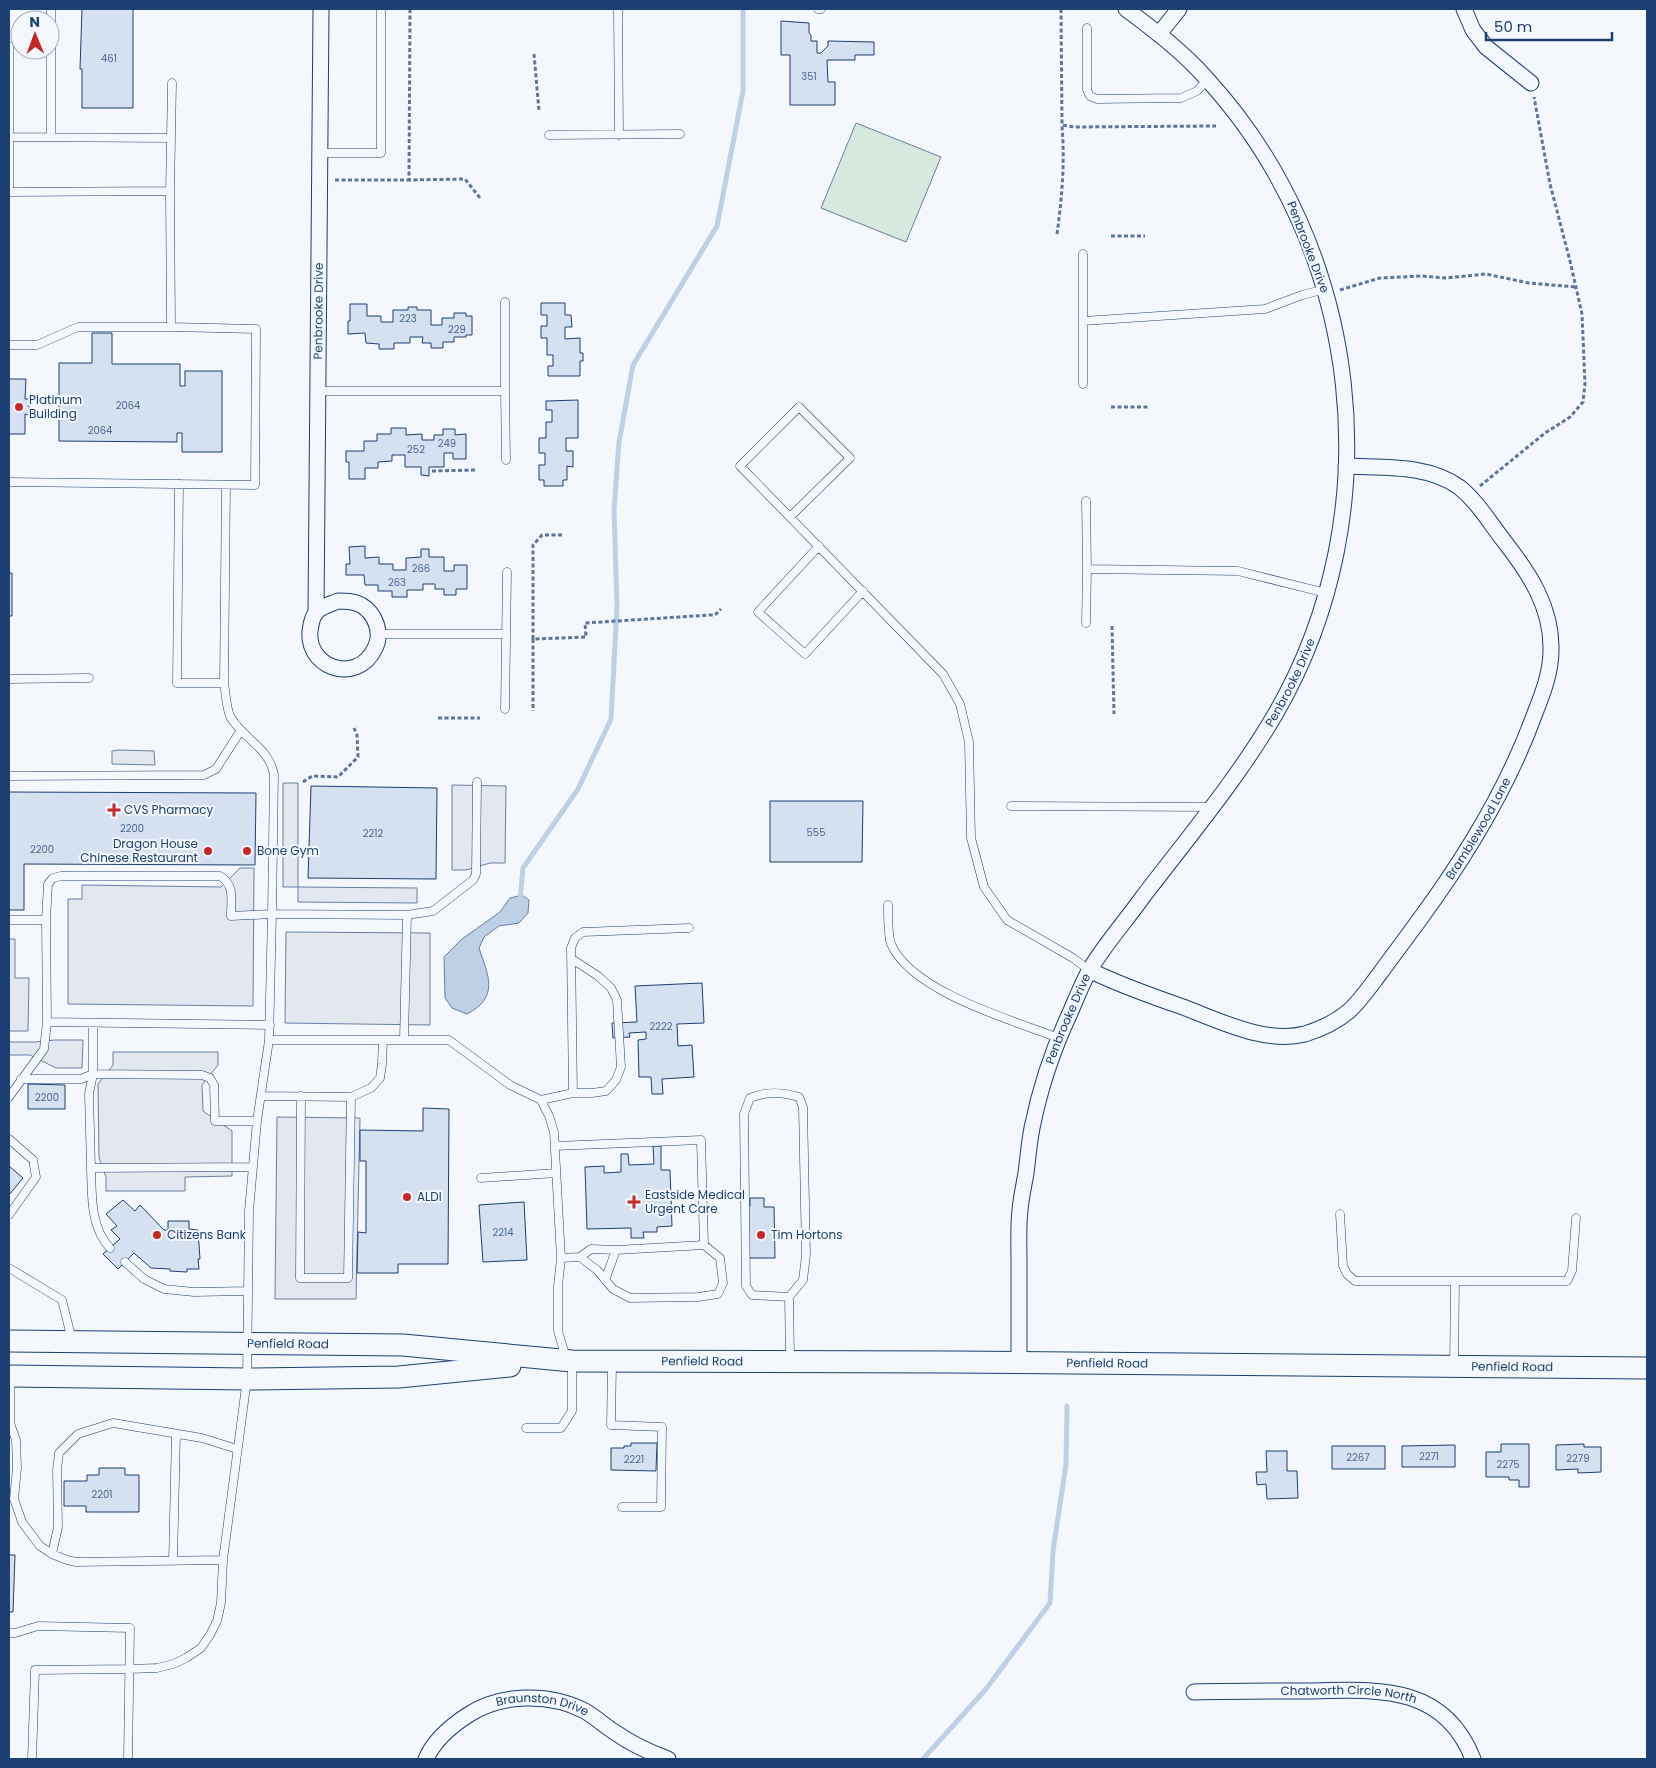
<svg xmlns="http://www.w3.org/2000/svg" width="1656" height="1768" font-family="Poppins,sans-serif">
	<style>
		.green { fill: #d7e8df; stroke: #687fa3 }
		.parking { fill: #e3e8f0; stroke: #687fa3 }
		.water { fill: #bed0e5; stroke: #687fa3 }
		.lines { fill: none; stroke-linecap: round; stroke-linejoin: round }
		.stream { stroke: #bed0e5; stroke-width: 5 }
		.building { fill: #d5e0f0; stroke: #1d3f73 }
		.lane-casing { stroke: #1d3f73; stroke-width: 9 }
		.street-casing { stroke: #1d3f73; stroke-width: 17 }
		.secondary-casing { stroke: #1d3f73; stroke-width: 23 }
		.path { stroke: #5e769c; stroke-width: 3; stroke-dasharray: 4 2.5; stroke-linecap: butt }
		.lane { stroke: #f4f7fb; stroke-width: 8 }
		.street { stroke: #f4f7fb; stroke-width: 15 }
		.secondary { stroke: #f4f7fb; stroke-width: 21 }
		.poi-dot { fill: #c62828; stroke: #f4f7fb; stroke-width: 2 }
		.labels { text-anchor: middle; stroke-width: 4; stroke-linejoin: round; paint-order: stroke }
		.number-label { font-size: 10px; fill: #4b6792 }
		.street-label { font-size: 12px; fill: #1d3f73; stroke: #f4f7fb }
		.poi-label { font-size: 12px; fill: #1d3f73; stroke: #f4f7fb; text-anchor: start }
	</style>
	<rect width="100%" height="100%" fill="#f4f7fb"/>
	<path class="green" d="M856,123L941,157L906,242L821,208Z"/>
	<path class="parking" d="M119,750L154,751L155,765L112,764V751Z
		M283,783H298V887L417,888V903L298,902V887H283Z
		M452,785L506,786L505,863H490L466,870H452Z
		M240,868H254L253,1006L68,1004V899H82V885L221,887Z
		M286,932L430,933V1025L285,1023Z
		M9,939H15V978H29L28,1031H9Z
		M55,1040H83L82,1068H56L30,1055H9V1042H35Z
		M113,1052H218V1065L202,1085L203,1111L232,1131V1176L185,1177V1191H106V1177L99,1158L98,1084L113,1065Z
		M277,1117L360,1118L356,1299H275Z"/>
	<path class="water" d="M522,895L529,900L528,913L519,923L499,926L484,937L479,948C488,975 500,997 467,1014L452,1008L445,998L444,957L462,939L500,912L510,898Z"/>
	<g class="lines">
		<path class="stream" d="M520,901L523,868L578,789L611,719L617,607L614,510L619,442L633,365L717,226L743,91V9
			M923,1759L986,1689L1050,1603L1053,1551L1066,1464L1067,1406"/>
	</g>
	<path class="building" d="M82,9H133V108H82V69H80Z
		M781,21L809,23V33L811,35V41H817V53H821L828,46V41L874,42V55H855V60H827L828,82H835V105H790V55H781Z
		M541,303H565V315H571L572,327H565V339L580,338V353H583V361H580V376H548V366H553V355H547V338H541V326H547V315H541Z
		M350,304H367V316H381V322H393V310H408V307H417V310H431V325H442V318H454V313H466V316H472V335H466V337H454V342H443V348H431V343H422L423,337H410V343H394V349H379V344L366,343L365,333L348,334V321H350Z
		M92,333H112V364H180V386H185V371H222V452H182V433H177V442L59,441V363H92Z
		M9,379H26L25,399H29V415L25,414V434H9Z
		M578,400V438H566V451H573V467L567,466V480H563V486H544V480H539V465H545V453H539V438H546V422H552V410H546V401Z
		M391,428H406V435L422,434V440H434V435H443V429H455V435L466,434V459H453V453H444V467H429V476L421,475V467H405V455H392V461L378,462V468H365V479H349V462H346V451H364V441H377V434H391Z
		M365,546V558L379,557V564H393V570H406V558L421,557V549H429V557H444V571H454V565H467V589H456V595H444V589H435V584H423V590H407V597H392V591H378V585H365L364,575H346V564H350L349,547Z
		M9,573H12V616H9Z
		M311,786L437,788L436,879L308,878Z
		M9,792L256,793L255,865L24,864V910H9Z
		M770,801H863L862,862H770Z
		M702,983L704,1023L677,1024L678,1046L692,1045L694,1077L662,1079L663,1094H652L651,1077H639L638,1040L646,1039V1032L629,1033L630,1037L613,1038L612,1023L637,1022L635,986Z
		M28,1084L65,1085V1109H28Z
		M423,1108L449,1109L448,1264H398V1273H357L358,1232L366,1233V1161H360V1130L423,1131Z
		M653,1146H661V1170H670L672,1226L657,1227V1232H643L644,1238H631V1228L587,1229L585,1167L604,1166V1173L621,1172V1154H628L629,1165L654,1164Z
		M9,1166L23,1178L9,1195Z
		M750,1198H764V1207H774L775,1258H748V1206H750Z
		M123,1200L135,1211L140,1205L164,1230H168V1221H189V1229L198,1230L200,1259H198L199,1269H187V1272L170,1271V1269L151,1268L134,1253L118,1269L103,1254L120,1239L111,1230L117,1226L106,1214Z
		M524,1202L527,1260L483,1262L479,1205Z
		M631,1443H657L656,1471L611,1470V1448H624V1446H631Z
		M1501,1444H1529V1487H1519V1480H1509V1477H1486V1452H1501Z
		M1584,1444V1447H1601V1472L1578,1473V1469L1556,1470V1445Z
		M1455,1445V1467H1402V1446Z
		M1332,1446H1385V1469H1332Z
		M1266,1451H1287V1471H1297L1298,1498L1267,1499L1266,1484L1257,1485L1256,1472H1267Z
		M99,1468H125V1475H139V1512H86V1506H64V1481H87V1475H99Z
		M9,1555H15L13,1612H9Z"/>
	<g class="lines">
		<g class="lane-casing">
			<path id="lane" d="M51,9V137
				M618,9L619,135
				M818,9H821
				M1087,28V90L1090,96L1097,99L1181,98L1197,91L1208,79
				M9,46V192L170,191L171,327H78L37,345H9
				M549,135L680,134
				M9,137L171,138
				M320,153H381V9
				M170,191L172,83
				M1083,254V321L1265,309L1302,295L1326,289
				M505,302V391
				M1083,321V384
				M318,391H505L506,460
				M9,482L255,485L256,329L171,327
				M179,484L177,683H224L226,485
				M1086,501L1087,569L1238,571L1326,593
				M790,517L850,458L799,407L740,466L943,674L960,704L969,742L971,838L984,887L1007,920L1073,958L1089,970
				M819,546L758,612L805,654L863,591
				M1086,623L1087,569
				M378,634H506
				M9,679L89,678
				M224,683C226,694 226,709 231,718C245,740 268,747 274,774L272,914L407,915L433,911L473,880L476,874L477,782
				M505,709L507,572
				M9,776L204,775L216,769L241,730
				M1011,806L1211,807
				M888,905C888,915 888,935 891,944C912,992 1012,1020 1059,1038
				M9,920H46L48,884L53,878L61,876H220C235,885 231,900 231,916L272,914L269,1040L257,1121L249,1211L247,1379L223,1560L221,1603L217,1621L210,1635L201,1648L186,1658L173,1664L157,1668L129,1669L35,1670L32,1759
				M46,920L47,1022L270,1025
				M572,959L598,976L611,988L617,1000L621,1067L616,1080L606,1091L592,1093H573
				M93,1023V1074L89,1094L91,1168L252,1167
				M404,1039L407,915
				M269,1040H449L510,1085L541,1100L549,1116L554,1132L561,1258L558,1286V1331L566,1358
				M21,1079H81L93,1074L202,1075L210,1078L214,1085L215,1121H257
				M261,1096L351,1097L371,1088L380,1078L382,1064L383,1040
				M301,1096L300,1278H348L351,1097
				M9,1097L44,1049L47,1022
				M541,1100L573,1093L571,948L575,938L583,932L689,928
				M9,1139L33,1160L36,1177L9,1215
				M555,1146L701,1140L704,1245
				M91,1168C92,1195 90,1227 110,1248
				M481,1178L556,1173
				M1340,1214L1343,1266L1347,1274L1355,1281H1455
				M561,1258L580,1257L591,1249L616,1250L704,1245L720,1258L723,1283L718,1294L698,1297L630,1298L613,1289L597,1270L580,1257
				M125,1262L144,1279L164,1289L194,1292L248,1291
				M9,1268L62,1300L72,1340
				M605,1280L616,1250
				M789,1297L752,1295L746,1286L744,1114L750,1098C767,1091 782,1092 799,1097L803,1107L806,1255L803,1280L789,1297L790,1359
				M612,1364L611,1425L662,1427L661,1507H622
				M1454,1366L1455,1281H1567L1572,1271L1576,1218
				M10,1378V1423L16,1440L17,1468L14,1499L22,1522L40,1546L52,1554L67,1560L76,1562L223,1560
				M526,1428H561L572,1411V1363
				M52,1554L58,1527L57,1470L59,1453L78,1434L113,1423L202,1438L237,1449
				M173,1561L176,1434
				M9,1633H15L38,1626L130,1628L128,1759"/>
		</g>
		<g class="street-casing">
			<g id="street">
				<path d="M1464,9L1473,30L1486,47L1531,83"/>
				<path d="M1159,34L1179,9"/>
				<path d="M338,601C346,601 353,601 361,605C375,613 383,633 375,648C357,687 301,667 311,625C312,620 314,614 317,611C323,606 331,604 338,601Z"/>
				<path id="s1" d="M316,613L321,9"/>
				<path id="s2" d="M1089,970C1120,985 1151,996 1183,1007C1220,1021 1265,1044 1305,1034C1321,1029 1336,1022 1349,1011C1361,1000 1371,985 1381,972C1394,954 1407,937 1420,919C1467,855 1508,788 1535,713C1543,693 1551,672 1551,650C1552,607 1529,573 1504,541C1490,523 1477,501 1459,487C1427,464 1384,468 1346,466"/>
				<path id="s3" d="M1019,1362C1019,1329 1019,1296 1019,1264C1019,1246 1018,1228 1020,1210C1021,1198 1024,1185 1026,1173C1028,1158 1029,1143 1032,1128C1040,1088 1053,1049 1070,1013C1076,999 1082,984 1089,971C1104,945 1125,922 1142,898C1187,839 1239,777 1276,713C1392,512 1363,249 1206,78C1182,51 1154,30 1126,9"/>
				<path id="s4" d="M1194,1692C1231,1691 1268,1691 1305,1691C1374,1690 1443,1682 1473,1759"/>
				<path id="s5" d="M426,1759C434,1740 451,1726 468,1715C501,1693 550,1693 585,1711C595,1717 604,1725 613,1731C630,1743 648,1752 668,1759"/>
			</g>
		</g>
		<g class="secondary-casing">
			<g id="secondary">
				<path id="s6" d="M9,1341L403,1345L572,1361L952,1362L1647,1368"/>
				<path d="M9,1376L247,1379L399,1377L510,1366"/>
			</g>
		</g>
		<path class="path" d="M410,9L409,180L465,179L480,198
			M1061,9L1062,125L1074,127L1216,126
			M534,54L539,111
			M335,180H409
			M1057,234C1062,198 1065,162 1062,126
			M1111,236H1145
			M1340,290L1380,278L1422,276L1446,278L1486,274L1529,283L1576,287
			M1111,407H1150
			M432,471L475,470
			M1480,486L1545,433L1570,417L1583,402L1585,384L1582,314L1570,261L1550,184L1534,97
			M562,535H542L533,545V639L586,637L585,623L710,615H715L721,609
			M1112,626L1114,714
			M533,639V711
			M438,718H480
			M303,782L312,776L338,777L358,757L357,735L354,728"/>
		<use href="#lane" class="lane"/>
		<use href="#street" class="street"/>
		<use href="#secondary" class="secondary"/>
	</g>
	<g class="poi-dot">
		<circle cx="19" cy="407" r="5"/>
		<path d="M111.5 802.5h5v5h5v5h-5v5h-5v-5h-5v-5h5z"/>
		<circle cx="208" cy="851" r="5"/>
		<circle cx="247" cy="851" r="5"/>
		<circle cx="407" cy="1197" r="5"/>
		<path d="M631.5 1194.5h5v5h5v5h-5v5h-5v-5h-5v-5h5z"/>
		<circle cx="157" cy="1235" r="5"/>
		<circle cx="761" cy="1235" r="5"/>
	</g>
	<g class="labels">
		<g class="number-label">
			<text x="109" y="62">461</text>
			<text x="809" y="80">351</text>
			<text x="408" y="322">223</text>
			<text x="457" y="333">229</text>
			<text x="128" y="409">2064</text>
			<text x="100" y="434">2064</text>
			<text x="447" y="447">249</text>
			<text x="416" y="453">252</text>
			<text x="421" y="572">266</text>
			<text x="397" y="586">263</text>
			<text x="132" y="832">2200</text>
			<text x="816" y="836">555</text>
			<text x="373" y="837">2212</text>
			<text x="42" y="853">2200</text>
			<text x="661" y="1030">2222</text>
			<text x="47" y="1101">2200</text>
			<text x="503" y="1236">2214</text>
			<text x="1429" y="1460">2271</text>
			<text x="1358" y="1461">2267</text>
			<text x="1578" y="1462">2279</text>
			<text x="634" y="1463">2221</text>
			<text x="1508" y="1468">2275</text>
			<text x="102" y="1498">2201</text>
		</g>
		<g class="street-label">
			<text transform="translate(1308 247) rotate(69)" y="4">Penbrooke Drive</text>
			<text dy="4" stroke="none"><textPath href="#s1" startOffset="302">Penbrooke Drive</textPath></text>
			<text dy="4" stroke="none"><textPath href="#s3" startOffset="755">Penbrooke Drive</textPath></text>
			<text dy="4" stroke="none"><textPath href="#s2" startOffset="502">Bramblewood Lane</textPath></text>
			<text dy="4" stroke="none"><textPath href="#s3" startOffset="350">Penbrooke Drive</textPath></text>
			<text dy="4" stroke="none"><textPath href="#s6" startOffset="279">Penfield Road</textPath></text>
			<text dy="4" stroke="none"><textPath href="#s6" startOffset="694">Penfield Road</textPath></text>
			<text dy="4" stroke="none"><textPath href="#s6" startOffset="1099">Penfield Road</textPath></text>
			<text dy="4" stroke="none"><textPath href="#s6" startOffset="1504">Penfield Road</textPath></text>
			<text dy="4" stroke="none"><textPath href="#s4" startOffset="155">Chatworth Circle North</textPath></text>
			<text dy="4" stroke="none"><textPath href="#s5" startOffset="140">Braunston Drive</textPath></text>
		</g>
		<g class="poi-label">
			<text x="29" y="404">Platinum<tspan x="29" dy="14">Building</tspan></text>
			<text x="124" y="814">CVS Pharmacy</text>
			<text x="198" y="848" text-anchor="end">Dragon House<tspan x="198" dy="14">Chinese Restaurant</tspan></text>
			<text x="257" y="855">Bone Gym</text>
			<text x="645" y="1199">Eastside Medical<tspan x="645" dy="14">Urgent Care</tspan></text>
			<text x="417" y="1201">ALDI</text>
			<text x="167" y="1239">Citizens Bank</text>
			<text x="771" y="1239">Tim Hortons</text>
		</g>
	</g>
	<rect width="1656" height="1768" fill="none" stroke="#1d3f73" stroke-width="20"/>
	<g transform="translate(35 35) rotate(359)"><circle r="24" fill="#f4f7fb" stroke="#9eadc5"/>
	<path d="M0-4L9 19L0 12L-9 19Z" fill="#c62828"/>
	<text y="-8" font-size="14" font-weight="bold" text-anchor="middle" fill="#1d3f73">N</text>
	</g>
	<path d="M1486 32v8h126v-8" fill="none" stroke="#1d3f73" stroke-width="2.5"/>
	<text x="1494" y="32" font-size="15" fill="#1d3f73" stroke="#f4f7fb" stroke-width="4" paint-order="stroke">50 m</text>
</svg>
